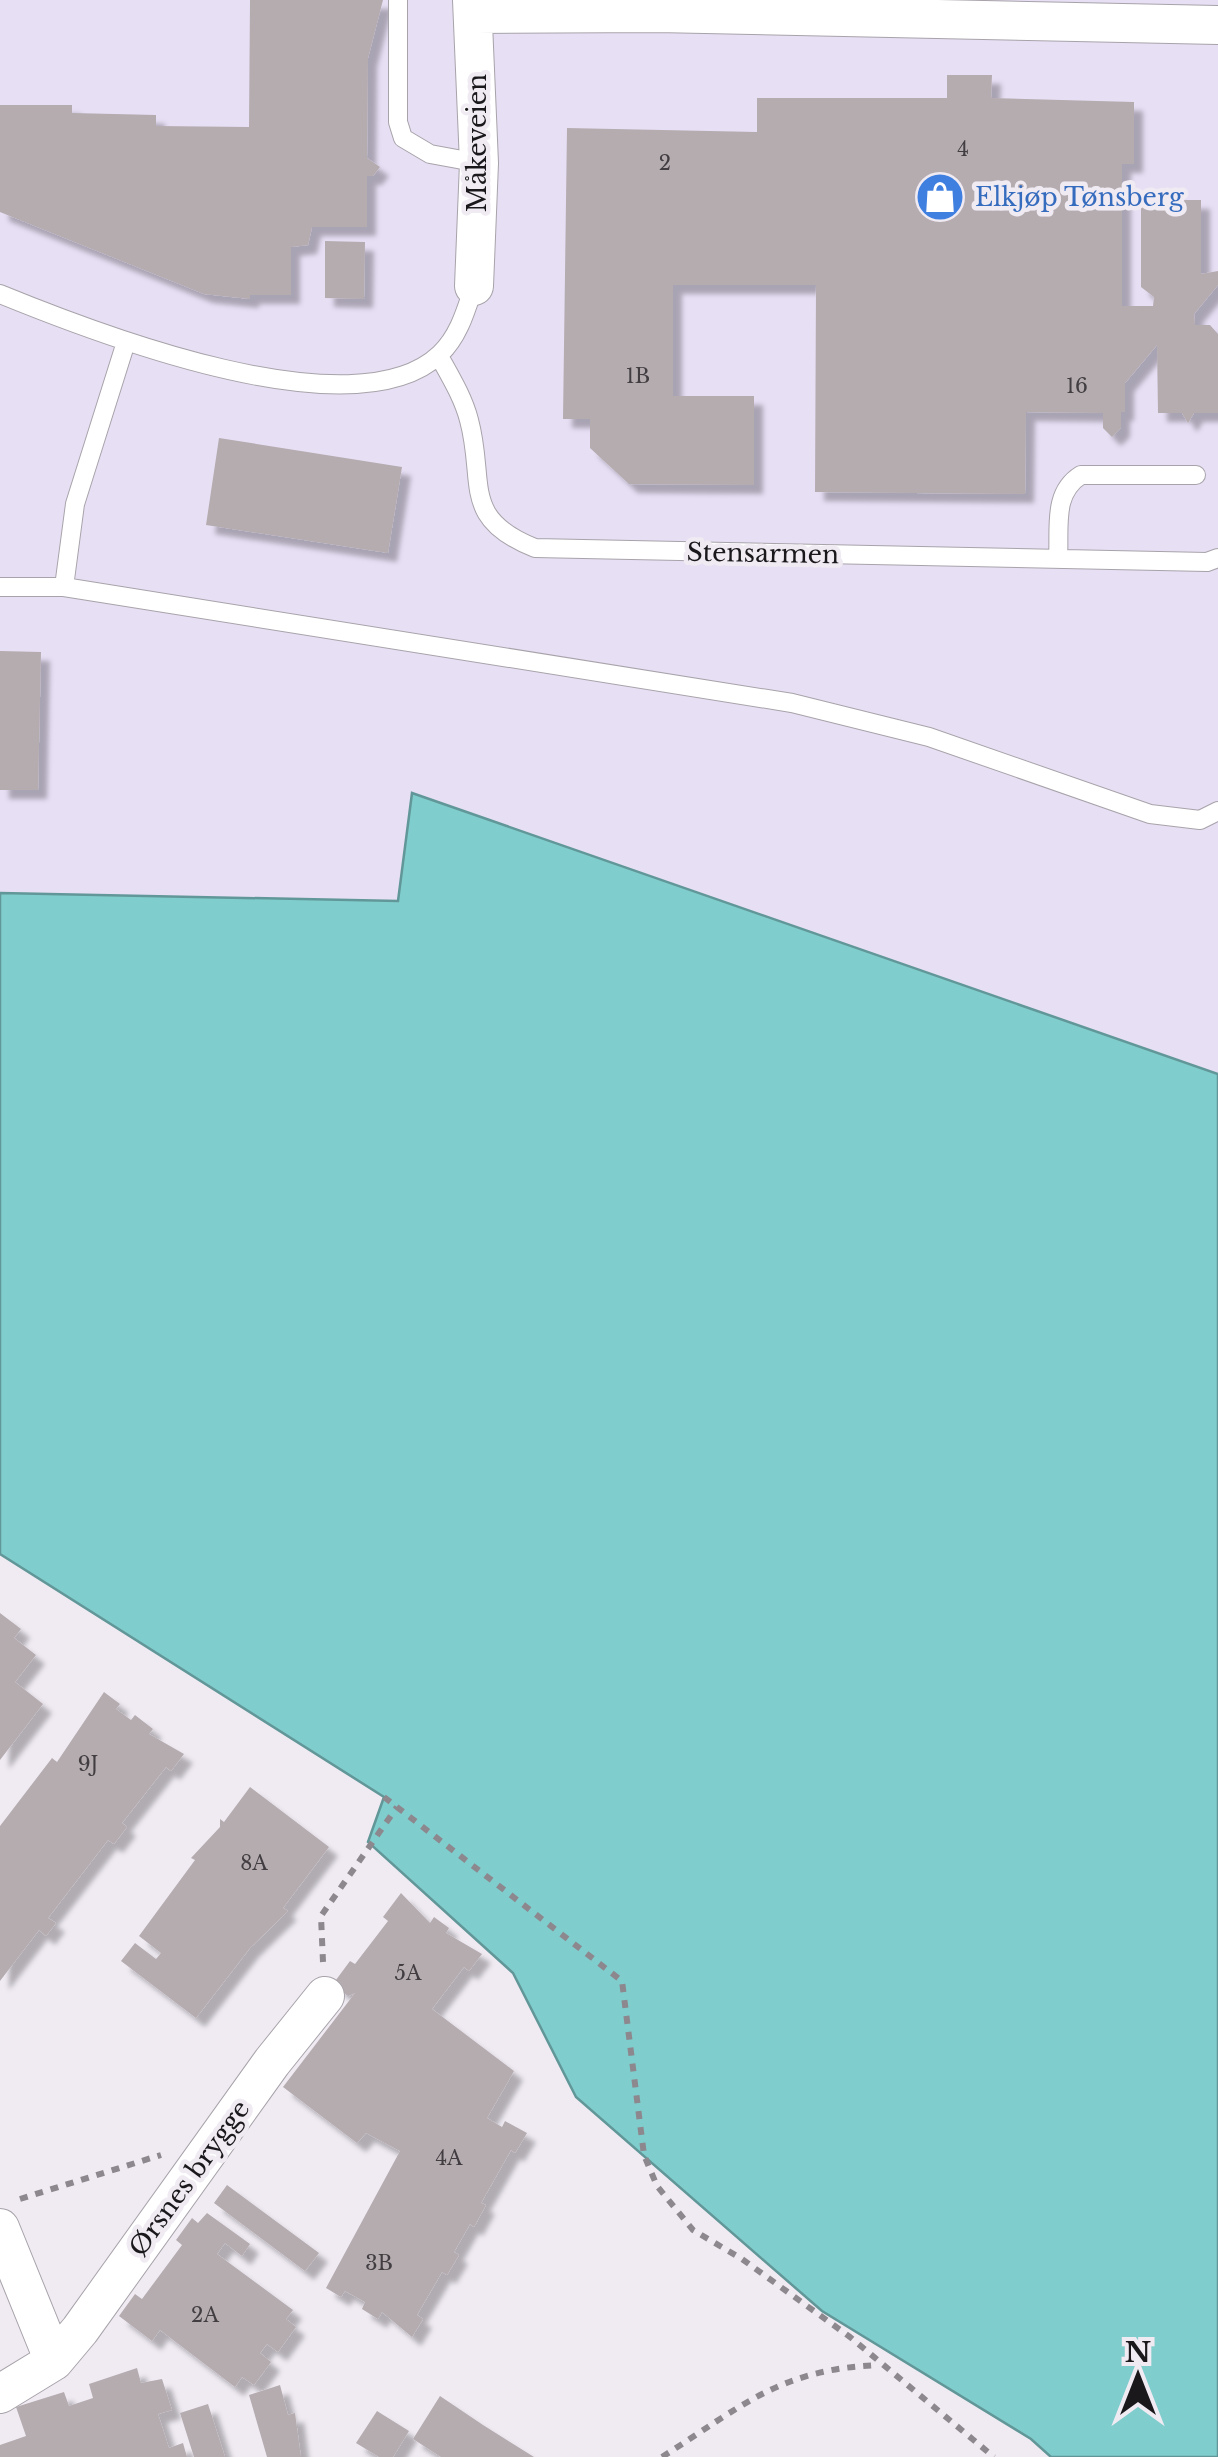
<svg xmlns="http://www.w3.org/2000/svg" width="1218" height="2457" font-family="'Libre Baskerville',serif">
	<style>
		.commercial { fill: #e7dff4 }
		.water { fill: #80cdcd; stroke: #619798; stroke-width: 2.5 }
		.building { fill: #b5acb0; filter: url(#shadow) }
		.lines { fill: none; stroke-linecap: round; stroke-linejoin: round }
		.lane-casing { stroke: #a8a3aa; stroke-width: 20 }
		.street-casing { stroke: #a8a3aa; stroke-width: 40 }
		.path { stroke: #8c888e; stroke-width: 6; stroke-dasharray: 8 8; stroke-linecap: butt }
		.lane { stroke: #fff; stroke-width: 18 }
		.street { stroke: #fff; stroke-width: 38 }
		.labels { text-anchor: middle; stroke-width: 9; stroke-linejoin: round; paint-order: stroke }
		.number-label { font-size: 20px; fill: #413d40 }
		.street-label { font-size: 25px; fill: #1a181b; stroke: #f0ebf3 }
		.shop-label { font-size: 25px; fill: #366cbe; stroke: #f0ebf3; text-anchor: start }
	</style>
	<defs>
		<filter id="shadow"><feDropShadow dx="9" dy="9" stdDeviation="2.5" flood-color="#0004"/></filter>
	</defs>
	<rect width="100%" height="100%" fill="#f0ebf3"/>
	<path class="commercial" d="M0,0H1218V1074L412,793L399,901L0,893Z"/>
	<path class="water" d="M412,793L1218,1074V2457H1051L1031,2439L822,2311L576,2097L513,1973L368,1842L384,1797L0,1554V893L398,901Z"/>
	<path class="building" d="M250,0H383L368,58L367,158L380,167L373,176H367V227H312L308,245L291,247V295H250V299L204,294L0,212V105H72V113L156,115V126L249,127Z
		M947,75H992L991,98L1134,102V164H1122V306H1153L1154,297L1141,287V201H1165L1171,191L1178,200H1201V274L1218,271V285L1194,314L1195,325H1210L1218,334V413H1194L1188,423L1182,413H1158L1157,345L1125,383V412H1121V428L1112,437L1103,428V413L1026,412L1025,494L815,492L816,285H673V396H754V485L629,484L590,448V419H563L567,128L757,132V98H947Z
		M325,241L365,242L364,299L325,298Z
		M219,438L402,467L388,553L206,525Z
		M0,651L41,652L38,790H0Z
		M0,1613L21,1629L14,1638L36,1655L15,1682L43,1704L0,1760Z
		M104,1692L120,1704L116,1709L131,1720L135,1715L153,1729L149,1734L184,1754L171,1771L166,1767L122,1823L127,1827L114,1844L108,1840L48,1918L56,1923L46,1936L39,1930L0,1981V1826L52,1758L57,1762Z
		M250,1787L329,1847L283,1908L288,1911L250,1948L196,2018L121,1961L135,1943L156,1959L161,1953L139,1936L195,1860L191,1858L220,1827V1819L224,1822Z
		M401,1893L430,1923L434,1917L449,1928L446,1933L482,1954L469,1971L464,1967L432,2009L514,2071L487,2118L502,2127L505,2121L527,2133L515,2153L511,2150L481,2203L486,2205L474,2227L470,2224L454,2252L459,2255L447,2275L442,2272L417,2315L423,2319L412,2337L382,2312L378,2319L362,2309L365,2302L345,2291L341,2297L326,2288L400,2151L366,2133L357,2143L283,2087L355,1993L348,1996L333,1984L350,1961L355,1964L388,1921L383,1917Z
		M227,2185L319,2253L305,2271L214,2203Z
		M207,2213L250,2244L242,2256L225,2243L217,2254L293,2310L286,2319L296,2327L278,2352L267,2344L260,2353L271,2362L254,2385L242,2377L235,2387L160,2330L152,2341L119,2316L135,2294L142,2299L182,2245L176,2240L192,2218L198,2223Z
		M137,2368L141,2383L162,2379L172,2410L158,2414L169,2448L183,2443L187,2457H0V2445L26,2436L16,2407L64,2392L69,2406L93,2398L89,2384Z
		M280,2385L288,2415L295,2413L301,2457H267L249,2395Z
		M440,2396L483,2425L534,2457H441L413,2439Z
		M208,2404L225,2457H194L180,2413Z
		M377,2411L409,2431L393,2457H379L356,2443Z"/>
	<g class="lines">
		<g class="lane-casing">
			<path id="lane" d="M398,0V122L403,138L430,154L479,163
				M0,294C93,332 355,435 440,354C459,336 466,310 474,286
				M439,356C450,376 463,397 469,420C486,483 460,518 535,548L1207,562L1218,558
				M1058,559C1060,528 1052,493 1081,475H1196
				M0,587H64L792,703L929,737L1150,814L1200,820L1218,811
				M64,587L75,504L126,342"/>
		</g>
		<g class="street-casing">
			<path id="street" d="M472,0L479,163L474,286
				M476,14L657,13L1218,25
				M0,2228L54,2361
				M0,2394L54,2361L80,2330L272,2062L325,1996"/>
		</g>
		<path class="path" d="M384,1797L622,1981L644,2155L657,2186L693,2230L742,2259L850,2337L994,2457
			M323,1962L321,1916L397,1807
			M20,2199L161,2155
			M662,2457C741,2407 779,2369 879,2365"/>
		<use href="#lane" class="lane"/>
		<use href="#street" class="street"/>
	</g>
	<defs>
		<g id="shop-disc" transform="scale(2.5)"><circle r="9.5" fill="#3f7fe0" stroke="#f0ebf3"/><path d="M-5-2.5h2.3a2.7 3.5 0 0 1 5.4 0H5L5.5 6h-11ZM-1.5-2.5h3a1.5 2.3 0 0 0-3 0Z" fill="#fff"/></g>
	</defs>
	<g fill-rule="evenodd">
		<use href="#shop-disc" x="940" y="197"/>
	</g>
	<g class="labels">
		<g class="number-label">
			<text x="963" y="156">4</text>
			<text x="665" y="170">2</text>
			<text x="638" y="383">1B</text>
			<text x="1077" y="393">16</text>
			<text x="88" y="1771">9J</text>
			<text x="254" y="1870">8A</text>
			<text x="408" y="1980">5A</text>
			<text x="449" y="2165">4A</text>
			<text x="379" y="2270">3B</text>
			<text x="205" y="2322">2A</text>
		</g>
		<g class="street-label">
			<text transform="translate(477 143) rotate(-90)" y="9">Måkeveien</text>
			<text transform="translate(763 553) rotate(1)" y="9">Stensarmen</text>
			<text transform="translate(189 2178) rotate(-54)" y="9">Ørsnes brygge</text>
		</g>
		<g class="shop-label">
			<text x="975" y="206">Elkjøp Tønsberg</text>
		</g>
	</g>
	<g transform="translate(1138 2377)" stroke="#f0ebf3" stroke-width="8" paint-order="stroke">
	<path d="M0-8L18 38L0 25L-18 38Z" fill="#1a181b"/>
	<text y="-15" font-size="28" font-weight="bold" text-anchor="middle" fill="#1a181b">N</text>
	</g>
</svg>
